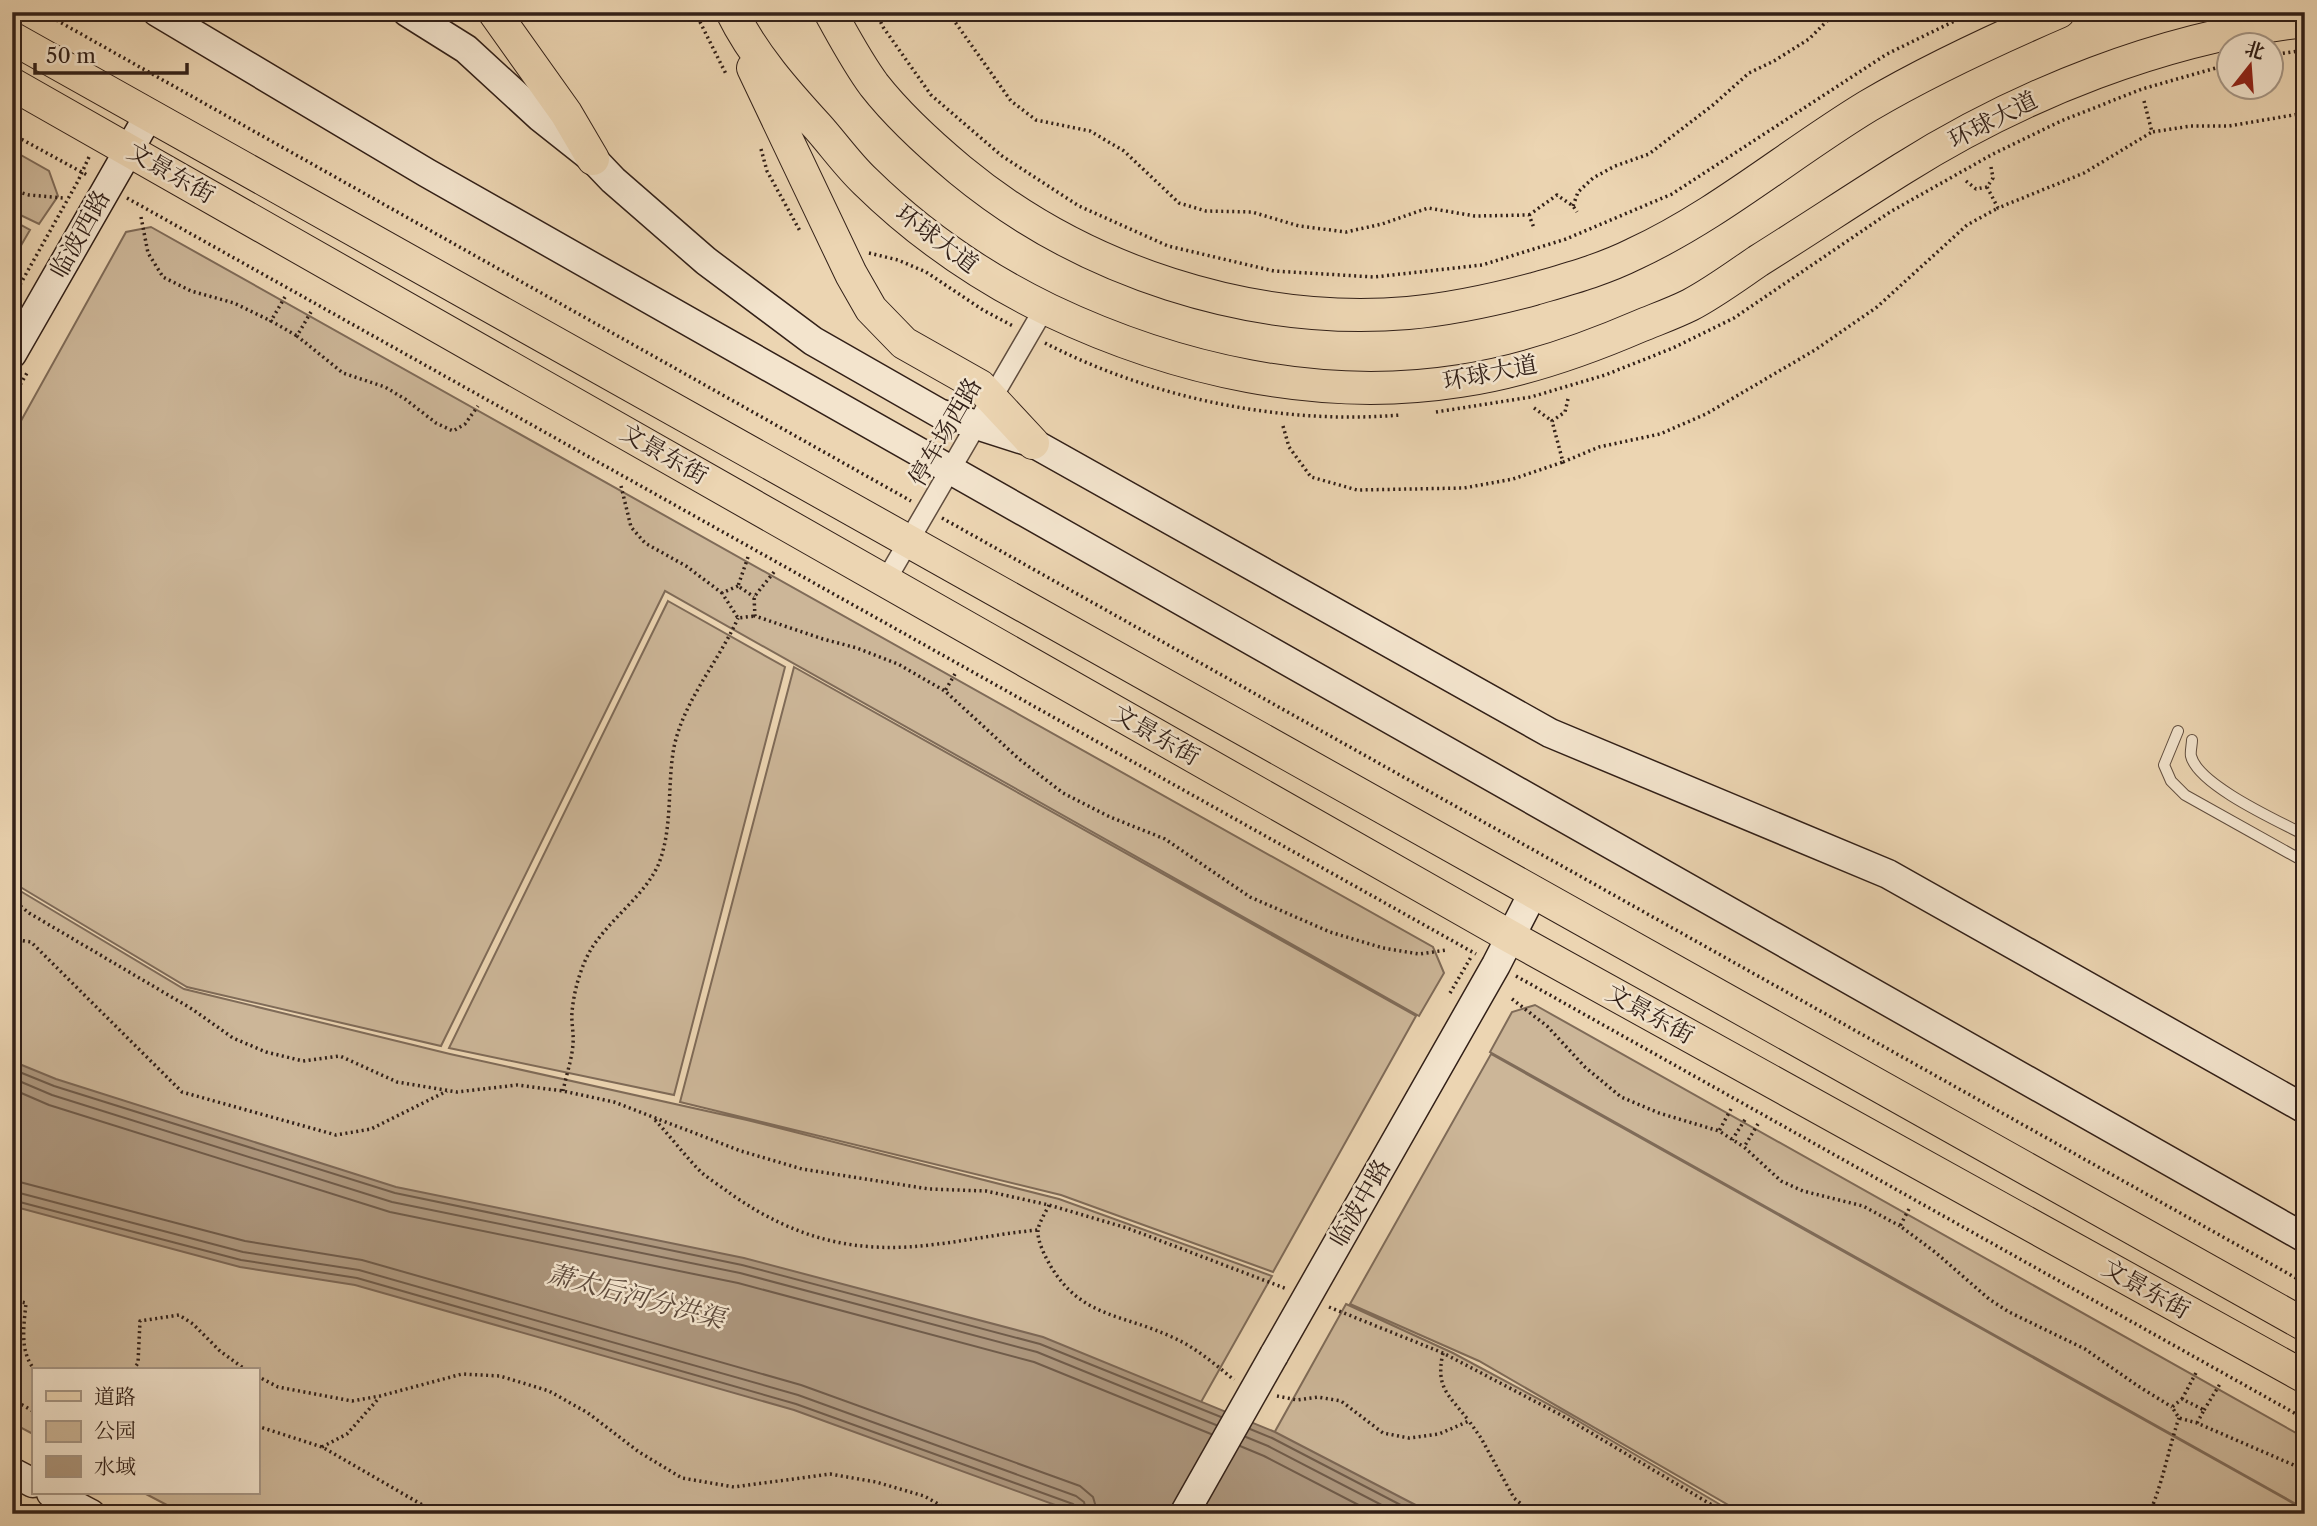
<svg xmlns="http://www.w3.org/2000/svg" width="2317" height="1526" font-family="'Libre Caslon Text','Noto Serif SC',serif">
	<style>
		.green { fill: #ccb698; stroke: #7f6b58; stroke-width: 2 }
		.water { fill: #ad977e; stroke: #7c6755; stroke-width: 2 }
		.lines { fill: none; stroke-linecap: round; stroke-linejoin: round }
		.shore { stroke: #705c4b; stroke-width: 2 }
		.lane-casing { stroke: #604d3e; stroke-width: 12 }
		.street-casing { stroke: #604d3e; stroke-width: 22 }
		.secondary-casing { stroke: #322018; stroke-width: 31 }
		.primary-casing { stroke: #322018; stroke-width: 34 }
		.path { stroke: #322018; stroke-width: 3.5; stroke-dasharray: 2 3.5; stroke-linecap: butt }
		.lane { stroke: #f3e4cd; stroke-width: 10 }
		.street { stroke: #f3e4cd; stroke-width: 19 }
		.secondary { stroke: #f3e4cd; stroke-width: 28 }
		.primary { stroke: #ecd5b2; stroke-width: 32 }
		.secondary-bridge-casing { stroke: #322018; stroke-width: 31; stroke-linecap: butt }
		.secondary-bridge { stroke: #f3e4cd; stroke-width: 28 }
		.labels { text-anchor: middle; stroke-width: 5; stroke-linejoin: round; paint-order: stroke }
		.street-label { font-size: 24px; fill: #322018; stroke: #f3e4cd }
		.water-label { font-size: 26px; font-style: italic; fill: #5d4a3c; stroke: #f3e4cd }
	</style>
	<rect width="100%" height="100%" fill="#ecd5b2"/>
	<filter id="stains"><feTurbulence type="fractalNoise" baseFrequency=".00286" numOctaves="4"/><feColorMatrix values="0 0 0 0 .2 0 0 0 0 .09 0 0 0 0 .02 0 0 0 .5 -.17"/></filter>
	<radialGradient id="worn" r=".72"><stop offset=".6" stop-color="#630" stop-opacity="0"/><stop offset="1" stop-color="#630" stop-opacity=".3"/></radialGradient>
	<path class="green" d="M12,150L49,171L58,196L39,224L12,211Z
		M12,220L30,230L12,261Z
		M151,227L1433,947L1444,973L1419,1016L665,591L441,1046L187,987L12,882V437L126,232Z
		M668,601L785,667L674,1095L449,1048Z
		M794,667L1416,1016L1273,1272L1061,1195L680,1102Z
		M12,886L184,989L450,1054L747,1120L1059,1199L1272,1276L1138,1514H184L144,1493H257V1370H33V1434L12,1423Z
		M1535,1005L2305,1438V1509L1490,1052L1512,1012Z
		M1491,1054L2305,1510V1514H1744L1479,1361L1350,1304Z
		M1346,1304L1453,1353L1563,1412L1736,1514H1229Z"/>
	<path class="water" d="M12,1061L56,1079L396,1187L744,1258L1043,1337L1275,1432L1433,1514H1080L794,1410L355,1285L240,1267L12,1206Z"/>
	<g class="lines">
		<path class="shore" d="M12,1069L54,1086L395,1193L742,1265L1040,1344L1221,1417
			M12,1078L52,1095L392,1202L740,1273L1037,1352L1216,1425
			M12,1089L49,1105L390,1212L738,1283L1034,1362L1211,1434
			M12,1180L245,1241L362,1260L801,1385L1080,1486L1093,1497L1098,1514
			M12,1191L243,1252L359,1270L798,1395L1076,1496L1084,1502L1087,1514
			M12,1200L241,1260L357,1278L796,1404L1073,1504L1077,1508L1078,1514
			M1250,1429L1272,1438L1418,1514
			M1246,1437L1268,1446L1399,1514
			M1240,1446L1264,1456L1376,1514"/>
		<g class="lane-casing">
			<path id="lane" d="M2178,731L2164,765L2171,781L2185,795L2305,862
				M2192,740C2192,745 2190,752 2191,756C2198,785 2278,821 2305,835"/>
		</g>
		<g class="street-casing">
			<path id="street" d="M886,580L1045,307"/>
		</g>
		<g class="secondary-casing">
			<path id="secondary" d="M157,12L427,173L2305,1238
				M407,12L466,49L540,117L593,159L613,180L706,261L813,341L939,413L1033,443L1550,733L1888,874L2305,1109
				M12,354L149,115
				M1274,1355L1496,965L1534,891
				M12,1472L33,1483
				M51,1493L91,1514"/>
		</g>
		<g class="primary-casing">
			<path id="primary" d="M494,12L566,113L593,159
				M732,12C753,55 786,92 818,127C834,145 848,165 865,181C919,234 981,277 1049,310C1175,370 1320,403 1460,381C1522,372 1582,351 1640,326C1657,319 1674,313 1690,305C1713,293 1736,276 1758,261C1806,231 1854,199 1902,169C2021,94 2164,37 2305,21
				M830,12C844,37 857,62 874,85C899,117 929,144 960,170C1082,271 1250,326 1408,313C1451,309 1493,300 1534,289C1568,279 1602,270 1634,254C1718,215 1789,154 1868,106C1929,70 1994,40 2059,12
				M12,38L2305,1325
				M753,68L851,274L871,309L904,343L980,386L1033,443
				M12,84L1511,937L2305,1377"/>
		</g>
		<path class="path" d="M42,12L911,501
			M695,12L727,76
			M876,12L883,27L931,95L1002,156L1079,206L1168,246L1274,271L1374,277L1482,265L1566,239L1672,194L1887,54L1973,12
			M943,12L955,22L1011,101L1036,120L1090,131L1124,151L1179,203L1206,211L1252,212L1299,226L1346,232L1382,224L1428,208L1475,216L1529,215L1534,228
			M2272,55L2305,50
			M2144,101L2152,132L2191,126H2229L2305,113
			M12,134L87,175
			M761,149L767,171L800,231
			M1991,167L1993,178L1987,187L1998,208L2084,173L2152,132
			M1966,181L1976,189L1987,187
			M12,190L29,195L63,198
			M127,198L1476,954
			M1573,206L1578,192L1593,178L1615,166L1649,154L1713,105L1749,73L1774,61L1809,39L1836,12
			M1529,215L1557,195L1573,206L1577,212
			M141,217L148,253L163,277L191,291L234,303L271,321
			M869,253L898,260L926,272L983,310L1013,326
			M285,297L271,321L297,336
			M12,299L78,181L89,157
			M311,312L297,336L343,373L385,387L405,399L436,423L453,431L465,424L478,406
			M1045,343C1152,398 1280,425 1400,415
			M12,399L27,373
			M1568,399L1565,412L1552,421L1563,462L1599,447L1660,434L1706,414L1815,350L1877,307L1967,225L1998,208
			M1534,408L1552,421
			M1436,412L1531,397L1605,375L1673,348L1734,318L1890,212L1993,154L2061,121L2142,89L2230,64
			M1283,426L1289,447L1311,477L1357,490L1464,488L1513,479L1563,462
			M621,486L631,527L645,543L686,566L722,593
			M942,518L2305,1283
			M748,557L738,586L754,597
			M774,572L754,597L755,616L823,639L857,648L898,664L945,691
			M738,586L722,593L738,618L755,616
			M955,674L945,691L1019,759L1063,793L1110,817L1165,839L1250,897L1330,932L1383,948L1419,954L1447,950
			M12,899L29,913L192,1009L233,1038L266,1052L303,1061L340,1056L397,1082L457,1092L517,1085L563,1091L614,1102L741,1151L802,1169L929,1189L986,1191L1049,1205L1127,1228L1287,1289
			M12,939L31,942L182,1092L336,1135L371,1129L447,1091
			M1516,976L2305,1419
			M1450,993L1471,957
			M1512,999L1547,1026L1585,1067L1621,1097L1659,1113L1719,1131
			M563,1091C566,1076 572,1059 573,1044C574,1033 571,1022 572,1012C574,991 580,969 590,951C608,920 646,895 659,863C673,827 667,784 674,747C684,700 719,661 738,618
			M1731,1109L1719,1131L1744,1147
			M655,1120C671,1137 685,1156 701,1172C710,1180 722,1187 731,1194C797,1240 858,1255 938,1244C971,1240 1004,1233 1038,1230
			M1758,1124L1744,1147L1781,1181L1803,1191L1863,1206L1900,1226
			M1732,1140L1746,1118
			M1049,1205C1046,1212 1039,1222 1038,1230C1037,1241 1045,1256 1050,1265C1081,1318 1123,1314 1172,1337C1195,1347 1215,1364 1234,1380
			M1909,1209L1900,1226L1935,1252L1989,1299L2009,1312L2085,1349L2138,1386L2172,1407
			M12,1300L26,1303C24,1325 19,1352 35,1370
			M1329,1307L1443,1353L1561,1415L1727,1514
			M1443,1353C1435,1388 1449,1395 1469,1421
			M133,1370L138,1363L140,1321L179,1315L193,1324L220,1351L246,1370
			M257,1376L278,1387L352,1401L380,1396L462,1374L500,1376L549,1391L588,1413L639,1452L682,1478L734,1487L830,1474L876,1482L924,1496L956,1514
			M1277,1396L1297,1400L1318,1397L1341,1401L1383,1433L1409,1438L1439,1434L1469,1421L1481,1438L1514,1498L1533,1514
			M12,1399L33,1411
			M2182,1399L2197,1371
			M2204,1410L2220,1384
			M2197,1423L2204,1410L2182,1399L2172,1407L2179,1418L2197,1423L2305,1470
			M257,1426L322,1447L438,1514
			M322,1447L347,1434L379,1398
			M2149,1514C2163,1483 2168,1450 2179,1418"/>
		<use href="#lane" class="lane"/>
		<use href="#street" class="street"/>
		<use href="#secondary" class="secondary"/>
		<use href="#primary" class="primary"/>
		<g class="secondary-bridge-casing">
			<path id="secondary-bridge" d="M1184,1514L1274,1355"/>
		</g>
		<use href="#secondary-bridge" class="secondary-bridge"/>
	</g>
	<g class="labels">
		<g class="street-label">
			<text transform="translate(1993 120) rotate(-27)" y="8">环球大道</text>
			<text transform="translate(171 173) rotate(30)" y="8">文景东街</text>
			<text transform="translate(80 234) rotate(-61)" y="8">临波西路</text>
			<text transform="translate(937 239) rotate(37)" y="8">环球大道</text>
			<text transform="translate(1490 373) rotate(-11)" y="8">环球大道</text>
			<text transform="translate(945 432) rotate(-60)" y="8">停车场西路</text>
			<text transform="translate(664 454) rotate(30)" y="8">文景东街</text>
			<text transform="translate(1156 735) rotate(30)" y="8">文景东街</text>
			<text transform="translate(1650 1014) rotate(29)" y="8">文景东街</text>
			<text transform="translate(1360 1203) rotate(-60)" y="8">临波中路</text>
			<text transform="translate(2146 1289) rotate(29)" y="8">文景东街</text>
		</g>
		<g class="water-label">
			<text transform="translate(636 1296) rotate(15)" y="9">萧太后河分洪渠</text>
		</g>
	</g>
	<rect width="2317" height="1526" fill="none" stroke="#ecd5b2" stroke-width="42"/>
	<rect x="14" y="14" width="2289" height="1498" fill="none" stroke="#322018" stroke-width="3.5"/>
	<rect x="21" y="21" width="2275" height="1484" fill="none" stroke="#322018" stroke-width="2"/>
	<rect x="32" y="1368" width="228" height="126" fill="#f3e4cd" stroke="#a69685" stroke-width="2"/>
	<rect x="46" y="1391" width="35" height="10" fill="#ecd5b2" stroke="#a69685" stroke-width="2"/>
	<text x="94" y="1404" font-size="21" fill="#322018">道路</text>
	<rect x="46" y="1421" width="35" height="21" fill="#ccb698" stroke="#a69685" stroke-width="2"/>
	<text x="94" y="1438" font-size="21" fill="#322018">公园</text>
	<rect x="46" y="1456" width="35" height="21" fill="#ad977e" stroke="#a69685" stroke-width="2"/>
	<text x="94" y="1474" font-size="21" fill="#322018">水域</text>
	<g transform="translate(2250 66) rotate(17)"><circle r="33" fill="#f3e4cd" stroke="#a69685" stroke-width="2"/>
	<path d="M0-5L12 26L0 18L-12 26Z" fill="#8f2418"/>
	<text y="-10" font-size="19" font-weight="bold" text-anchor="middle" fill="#322018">北</text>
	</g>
	<path d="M35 63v10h152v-10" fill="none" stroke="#322018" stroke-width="3.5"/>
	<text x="46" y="63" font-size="21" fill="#322018" stroke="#f3e4cd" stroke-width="5" paint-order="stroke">50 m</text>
	<rect width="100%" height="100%" filter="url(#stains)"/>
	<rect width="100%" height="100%" fill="url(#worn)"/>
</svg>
